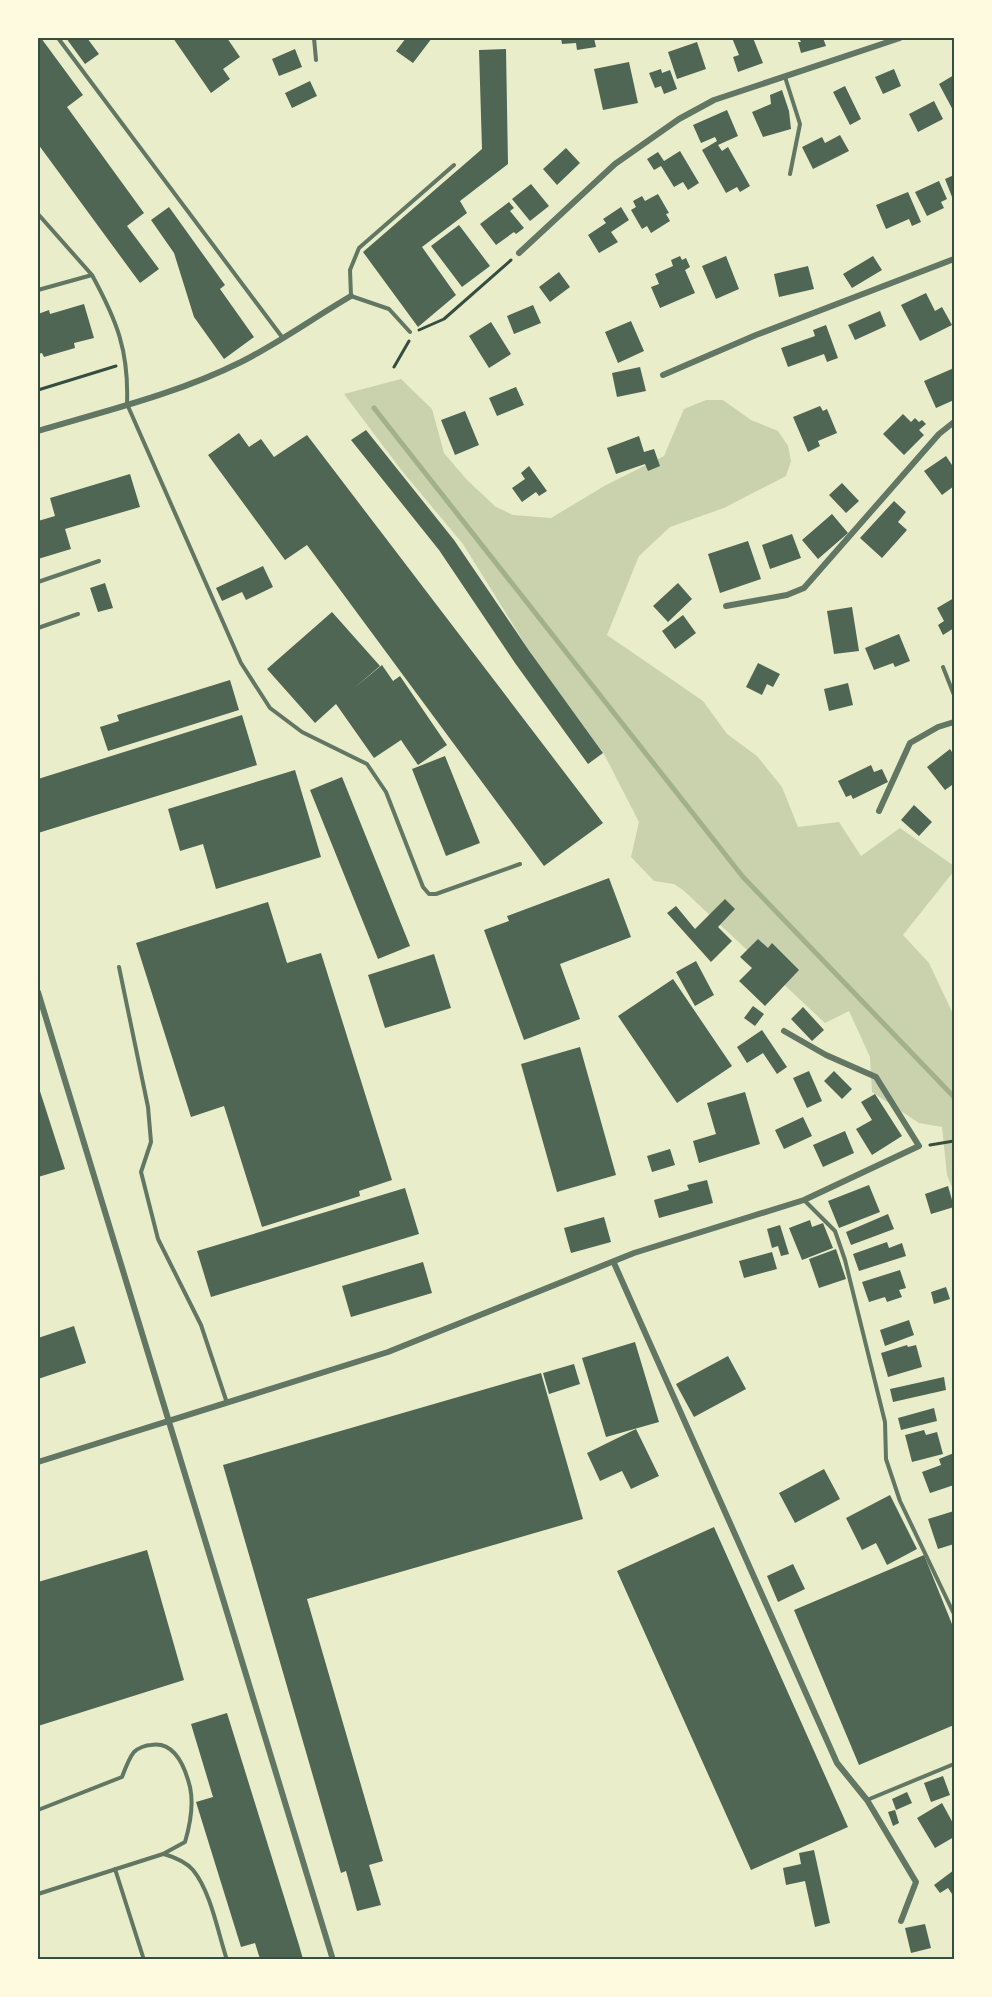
<svg xmlns="http://www.w3.org/2000/svg" width="992" height="1997" font-family="'Noto Sans',sans-serif">
	<style>
		.green { fill: #cad2ad }
		.lines { fill: none; stroke-linecap: round; stroke-linejoin: round }
		.stream { stroke: #a3b18a; stroke-width: 5 }
		.building { fill: #4f6655 }
		.path { stroke: #344e41; stroke-width: 3 }
		.service { stroke: #617663; stroke-width: 4 }
		.minor { stroke: #617663; stroke-width: 6 }
		.neatline { fill: none; stroke: #344e41; stroke-width: 2 }
	</style>
	<rect width="100%" height="100%" fill="#e9edc9"/>
	<path class="green" d="M401,379L432,409L444,453L467,480L496,507L513,515L551,518L606,485L664,456L684,409L706,400H723L751,420L778,431L788,446L791,461L786,476L724,508L670,527L639,556L607,635L703,701L727,734L757,756L782,787L798,827L839,822L861,856L900,828L954,866V871L903,935L929,963L954,1016V1192L947,1175L942,1127L919,1123L872,1092L870,1057L849,1011L825,1023L683,890L674,884L654,881L631,857L639,822L604,754L535,660L463,544L402,471L344,394Z"/>
	<g class="lines">
		<path class="stream" d="M374,408L743,877L954,1097"/>
	</g>
	<path class="building" d="M38,38H41L83,95L67,107L144,213L127,226L159,269L140,283L38,144Z
		M66,38H87L99,54L85,64Z
		M173,38H227L240,57L223,69L230,79L211,93Z
		M406,38H432L413,63L396,51Z
		M561,38H594L596,47L577,50L576,43L562,44Z
		M732,38H753L763,63L738,72L733,57L739,55Z
		M799,38H823L826,46L801,53L798,42H801Z
		M697,42L706,69L677,79L668,52Z
		M295,49L302,67L279,76L272,59Z
		M506,49L508,164L460,201L467,213L422,247L456,295L418,327L363,252L482,149L479,50Z
		M629,62L638,103L603,110L594,69Z
		M661,69L662,73L670,70L677,89L664,94L661,86L655,88L649,73Z
		M894,69L901,86L883,94L875,77Z
		M954,75V112L939,84Z
		M310,81L317,96L292,108L285,93Z
		M845,86L861,119L850,125L833,92Z
		M782,90L789,111L791,129L763,137L752,112L771,104L770,95Z
		M934,101L943,119L918,132L909,114Z
		M727,110L738,136L718,145L722,151L728,147L750,186L740,192L737,187L726,193L702,150L717,141L715,137L701,143L693,125Z
		M840,135L849,151L813,169L802,147L822,137L825,143Z
		M566,148L580,163L557,185L543,169Z
		M680,151L699,183L688,190L683,182L674,187L661,166L654,170L647,159L658,152L664,161Z
		M954,175V202L945,179Z
		M939,181L947,199L941,202L944,208L927,216L915,192Z
		M531,184L549,206L530,221L512,199Z
		M908,192L921,222L912,226L909,219L886,229L876,205Z
		M658,194L669,213L666,214L670,221L651,233L647,226L642,229L631,210L636,207L633,201L642,196L645,201Z
		M509,202L514,208L510,211L524,228L516,234L514,232L496,245L480,224Z
		M169,207L225,285L220,289L254,337L224,359L194,317L174,253L151,220Z
		M621,207L629,220L611,232L618,242L599,253L588,235L606,223L603,219Z
		M459,225L490,266L462,287L431,246Z
		M680,256L682,260L686,258L690,267L685,270L695,293L660,308L651,287L659,284L655,274L673,266L671,260Z
		M726,256L739,289L716,299L702,266Z
		M873,256L882,270L852,288L843,274Z
		M808,266L814,289L779,297L774,274Z
		M559,272L570,287L550,302L539,287Z
		M926,293L935,311L942,307L952,325L920,341L901,305Z
		M84,304L94,338L74,343L75,348L44,357L42,353L38,354V314L49,310L50,314Z
		M533,305L541,323L514,334L507,316Z
		M880,311L886,326L855,340L848,325Z
		M631,321L644,351L618,363L605,332Z
		M491,322L511,354L489,368L469,336Z
		M826,325L838,358L827,362L824,354L788,367L781,348L815,336L813,330Z
		M640,367L646,391L617,397L612,373Z
		M954,368V400L936,408L924,381Z
		M516,387L524,405L497,416L489,398Z
		M820,406L823,411L827,409L837,433L818,441L820,446L808,452L793,417Z
		M465,411L479,445L455,455L441,420Z
		M903,414L911,422L915,418L919,422L922,420L926,424L919,430L924,435L904,455L883,434Z
		M366,430L454,540L530,652L603,753L588,764L515,663L439,550L351,440Z
		M239,433L249,447L261,439L274,457L307,435L603,823L544,866L307,545L285,560L208,455Z
		M639,436L644,452L654,449L660,466L648,471L645,464L616,474L607,448Z
		M946,456L954,468V486L942,495L924,471Z
		M529,466L547,491L539,496L536,492L522,502L512,488L525,479L521,473Z
		M130,474L140,507L65,529L71,549L38,559V521L55,516L50,498Z
		M842,483L859,501L846,513L829,495Z
		M894,501L906,512L898,522L907,530L882,558L860,538Z
		M832,514L848,533L818,559L802,540Z
		M792,534L801,558L770,569L762,545Z
		M748,541L761,579L720,593L708,554Z
		M263,566L273,587L246,600L242,592L222,601L216,588Z
		M105,583L113,608L98,612L90,588Z
		M678,583L692,599L668,622L653,606Z
		M954,598V628L943,635L938,625L944,621L937,608Z
		M852,607L859,651L834,654L827,611Z
		M332,612L380,666L353,689L382,665L393,681L400,676L447,745L418,765L401,740L374,758L336,704L315,723L267,669Z
		M683,615L696,633L675,649L662,631Z
		M899,634L910,661L895,667L893,663L874,670L865,648Z
		M758,663L780,674L773,687L767,684L762,695L746,687Z
		M230,680L239,710L108,751L100,727L119,721L117,715Z
		M848,683L853,705L829,711L824,689Z
		M242,715L257,765L38,833V779Z
		M950,749L954,755V789L952,785L945,790L927,767Z
		M445,756L480,843L446,856L412,769Z
		M871,765L874,772L882,769L888,782L853,799L851,795L846,797L838,781Z
		M295,770L321,857L216,889L203,844L180,851L168,809Z
		M342,777L410,946L378,959L310,790Z
		M914,805L932,822L919,836L901,820Z
		M609,878L631,937L560,964L580,1019L524,1040L484,930L509,921L507,916Z
		M725,899L735,909L718,927L732,941L711,962L667,913L676,906L695,929Z
		M268,902L287,963L321,953L392,1180L359,1191L360,1196L262,1227L224,1106L191,1117L136,943Z
		M758,939L768,948L772,943L799,970L765,1006L739,981L752,968L740,957Z
		M434,954L451,1008L385,1028L368,975Z
		M696,961L714,995L695,1006L676,972Z
		M673,979L732,1066L677,1103L618,1016Z
		M753,1006L764,1014L755,1026L744,1018Z
		M803,1007L824,1030L812,1041L791,1019Z
		M762,1030L787,1067L777,1074L763,1053L747,1063L737,1047Z
		M580,1047L616,1175L557,1192L521,1064Z
		M809,1071L822,1101L807,1108L793,1078Z
		M834,1071L852,1089L842,1099L824,1081Z
		M38,1085L65,1169L38,1177Z
		M745,1092L760,1144L699,1163L693,1141L716,1134L707,1103Z
		M875,1094L902,1136L872,1155L856,1129L872,1120L861,1102Z
		M803,1117L812,1136L784,1149L775,1130Z
		M845,1131L854,1153L823,1167L813,1145Z
		M670,1149L675,1165L652,1172L647,1156Z
		M707,1180L713,1203L659,1218L654,1200L689,1190L687,1185Z
		M869,1185L880,1212L839,1228L828,1201Z
		M948,1186L954,1207L931,1214L925,1194Z
		M405,1188L419,1234L211,1297L197,1251Z
		M888,1214L894,1229L851,1245L846,1232Z
		M604,1217L611,1242L571,1253L564,1228Z
		M810,1220L812,1227L823,1223L833,1248L802,1260L789,1228Z
		M780,1225L789,1254L781,1256L778,1246L772,1248L767,1229Z
		M887,1242L889,1248L902,1243L906,1256L859,1271L853,1254Z
		M836,1249L846,1279L819,1288L809,1259Z
		M772,1252L777,1269L744,1278L739,1261Z
		M423,1262L432,1293L351,1317L342,1286Z
		M900,1270L906,1288L899,1290L902,1297L887,1302L885,1297L869,1302L862,1282Z
		M946,1287L950,1299L934,1304L931,1292Z
		M909,1320L914,1335L885,1346L880,1330Z
		M74,1326L86,1363L38,1379V1338Z
		M635,1342L659,1422L606,1437L582,1358Z
		M907,1345L908,1347L916,1345L922,1367L888,1377L881,1353Z
		M728,1356L746,1389L694,1417L676,1384Z
		M574,1364L580,1384L549,1394L543,1373Z
		M541,1373L583,1519L307,1599L383,1861L369,1865L381,1905L357,1911L346,1871L341,1873L223,1465Z
		M944,1377L946,1390L893,1402L890,1389Z
		M934,1408L937,1421L901,1430L898,1418Z
		M636,1429L659,1476L631,1489L622,1471L600,1481L587,1453Z
		M924,1430L926,1435L937,1432L943,1454L912,1462L905,1435Z
		M954,1453V1485L930,1493L922,1472L941,1465L939,1459Z
		M824,1469L840,1499L795,1523L779,1493Z
		M890,1495L917,1549L887,1565L876,1543L862,1550L846,1518Z
		M954,1511V1544L938,1549L928,1519Z
		M714,1527L848,1827L751,1870L617,1571Z
		M147,1550L184,1680L38,1726V1582Z
		M924,1555L954,1629V1725L859,1765L794,1610Z
		M793,1564L805,1589L778,1602L767,1576Z
		M227,1713L299,1945L303,1959H260L255,1943L241,1947L196,1802L213,1797L191,1724Z
		M943,1776L950,1795L931,1802L924,1783Z
		M907,1792L912,1803L896,1810L892,1799Z
		M942,1803L954,1825V1837L935,1848L917,1818Z
		M895,1810L899,1823L893,1826L888,1812Z
		M814,1850L830,1923L815,1927L805,1881L786,1885L783,1868L801,1864L799,1853Z
		M954,1870V1897L948,1888L940,1893L934,1885Z
		M925,1924L931,1948L911,1953L905,1928Z"/>
	<g class="lines">
		<path class="path" d="M419,330L444,319L511,260
			M394,367L409,341
			M38,390L116,366
			M930,1145L954,1141"/>
		<path class="service" d="M58,38L282,337
			M314,38L316,60
			M785,77L800,124L790,174
			M38,214L92,275
			M38,290L92,275C117,321 129,351 127,404L241,663L270,708L302,732L367,764L386,792L423,887L429,894H436L520,864
			M410,332L389,309L351,296L350,270L359,248L454,165
			M38,582L99,561
			M38,628L78,614
			M943,667L954,695
			M119,967L148,1107L151,1142L141,1172L158,1239L201,1325L227,1403
			M804,1200L835,1231L845,1260L885,1422L886,1459L900,1501L954,1614
			M867,1800L954,1764
			M38,1810L122,1777C125,1769 129,1758 134,1752C138,1748 146,1745 151,1745C175,1741 185,1767 190,1787C194,1805 190,1825 185,1842L163,1854L38,1894
			M164,1854C174,1857 186,1862 193,1870C211,1892 218,1933 227,1960
			M115,1869L144,1960"/>
		<path class="minor" d="M519,253L615,164L679,119L714,100L900,38
			M663,375L756,335L954,259
			M38,431C105,411 177,394 241,362C277,344 315,317 351,296
			M726,606L787,595L804,588L939,434L954,422
			M879,811L910,743L938,727L954,722
			M38,992L333,1960
			M614,1263L837,1763L867,1800L916,1882L901,1921
			M38,1462L388,1352L634,1253L804,1200L919,1146L876,1077L826,1055L784,1031"/>
	</g>
	<rect width="992" height="1997" fill="none" stroke="#fefae0" stroke-width="78"/>
	<rect x="39" y="39" width="914" height="1919" class="neatline"/>
</svg>
